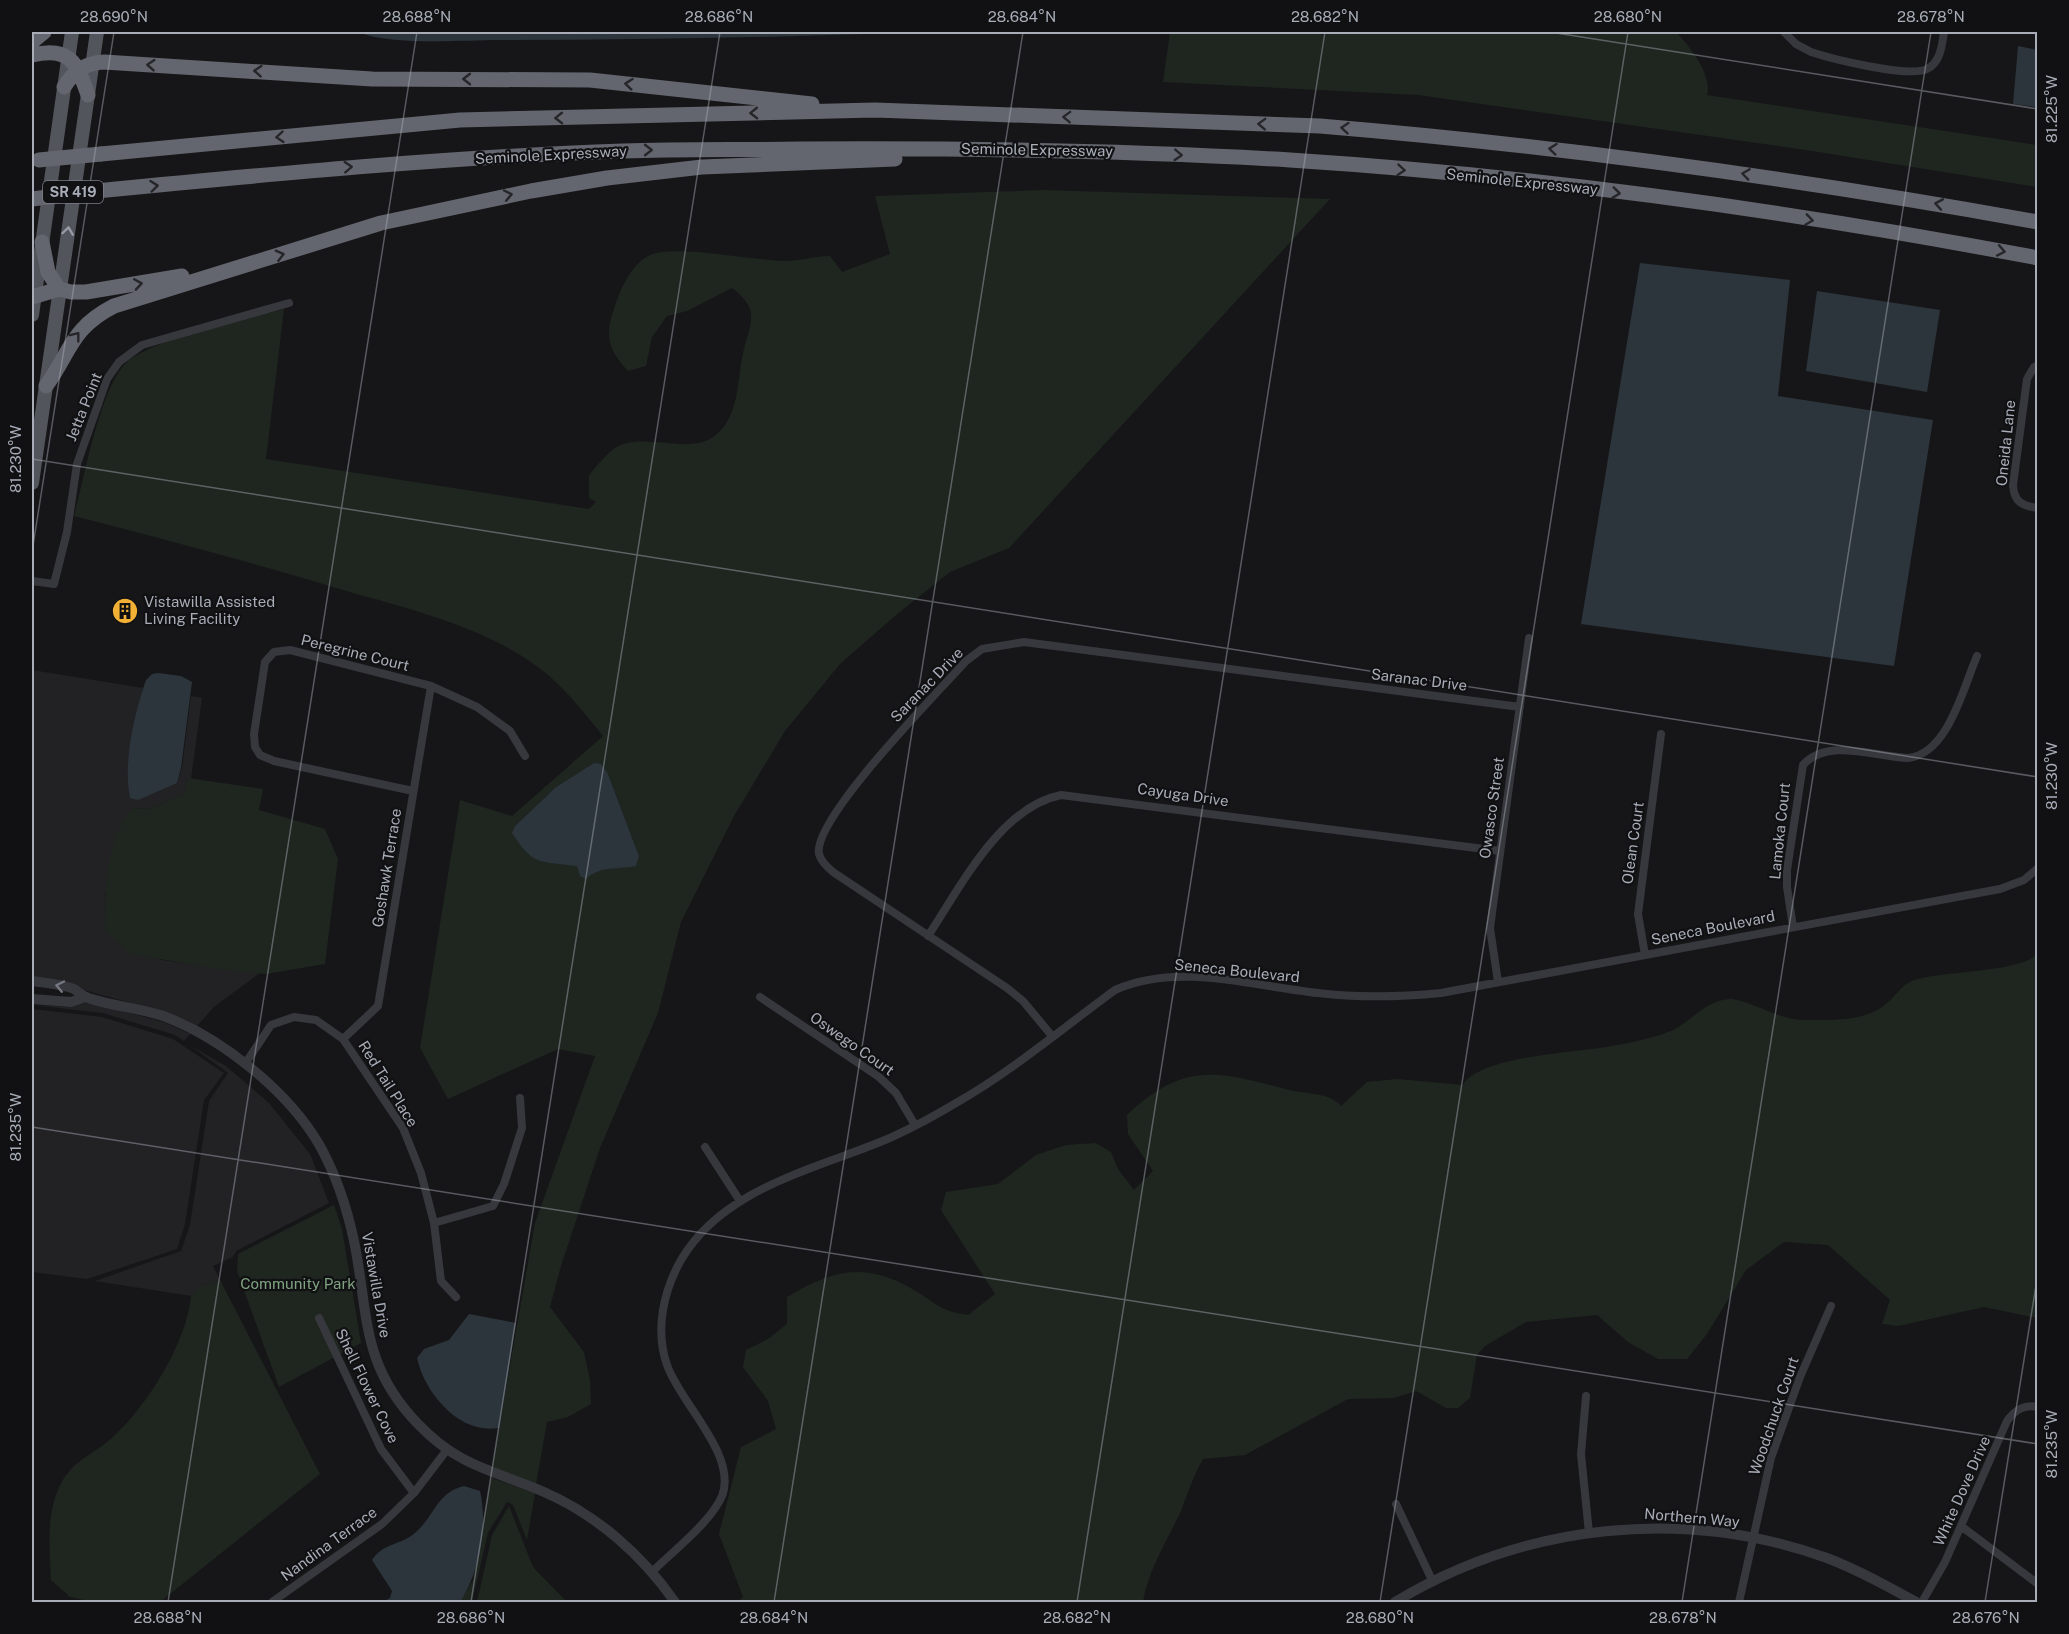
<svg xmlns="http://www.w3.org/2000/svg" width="2069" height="1634" font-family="'Public Sans',sans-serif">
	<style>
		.built { fill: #222225 }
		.green { fill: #1e261f; fill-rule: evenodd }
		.water { fill: #2c353c }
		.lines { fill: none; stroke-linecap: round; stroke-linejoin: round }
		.minor { stroke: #37383d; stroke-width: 8 }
		.tertiary { stroke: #37383d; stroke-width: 10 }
		.primary { stroke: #53555c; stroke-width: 14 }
		.motorway { stroke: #63666e; stroke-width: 15 }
		.motorway-bridge { stroke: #63666e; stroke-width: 15 }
		.oneway { stroke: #26262a }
		.oneway2 { stroke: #979ba6 }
		.oneway3 { stroke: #757881 }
		.ticks { fill: none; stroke: #a8adb8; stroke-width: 1.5; stroke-opacity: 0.45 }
		.labels { text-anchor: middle; stroke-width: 4.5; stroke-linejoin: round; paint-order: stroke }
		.shield { fill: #111113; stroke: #7b7e86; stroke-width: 1.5 }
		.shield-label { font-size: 14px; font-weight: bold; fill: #a8adb8 }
		.street-label { font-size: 15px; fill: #a8adb8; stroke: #111113 }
		.poi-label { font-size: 15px; fill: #a8adb8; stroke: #111113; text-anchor: start }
		.park-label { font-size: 15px; fill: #7fa381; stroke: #111113 }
		.neatline { fill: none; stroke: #a8adb8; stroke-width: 2 }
		.ticks-label { font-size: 15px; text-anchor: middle; fill: #a8adb8 }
	</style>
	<rect width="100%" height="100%" fill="#161618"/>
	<path class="built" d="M32,670L143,688L129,759L130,798L177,783L182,768L191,696L202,698L191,779H188L184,794L148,809L133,808L115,843L105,895V931L161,960L260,973L215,1006L196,1027L168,1013L32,976Z
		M89,1002L164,1022L190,1034L184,1041L175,1035L103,1013L32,1005L71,1007Z
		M32,1009L102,1017L173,1039L224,1073L204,1100L185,1224L177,1249L87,1279L32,1272Z
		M191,1046L226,1066L269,1103L310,1154L329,1203L236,1251L233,1257L213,1266L220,1280L201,1287L191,1296L95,1281L181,1251L190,1225L209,1101L228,1073Z"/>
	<path class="green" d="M1170,32H1315L1323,35L1331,32H1676C1689,45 1713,76 1707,95L2037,145V187L1806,150L1418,95L1163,82Z
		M1044,190L1330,199L1009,548L950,572L896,615L840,664L785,731L734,816L681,922L658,1013L600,1148L561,1266L550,1307L584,1352L590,1380L591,1404L568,1417L547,1422L536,1484L492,1468L535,1223L595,1056L558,1049L448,1099L420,1048L460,800L512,816L603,736C586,715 569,693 548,675C492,628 412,610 343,590C254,563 164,539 74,516C84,479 100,390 125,364C146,341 249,319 284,309L266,459L589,509L596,502L589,498V475C600,463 611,446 627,443C666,435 708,463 730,416C740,394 738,371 744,349C752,319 759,309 732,288L687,311L667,316L652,337L646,366L628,371C609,351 604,336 614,309C620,290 630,266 648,256C672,243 753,261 785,261C800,261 815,256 830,256L842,272L890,254L875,196ZM594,763L608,774L639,856L624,868L608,867L580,876L578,866L515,826L556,787Z
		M188,778L263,789L259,810L325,829L338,859L325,964L266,974L224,970L131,954L105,931C105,892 105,838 133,808L148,809L184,794Z
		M2037,954V1318L1984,1307L1898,1326L1882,1324L1890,1300L1828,1245L1784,1242L1746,1270L1707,1334L1687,1359H1658L1628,1342L1597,1315L1526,1322L1485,1346L1477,1355L1470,1398L1458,1408H1446L1416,1391L1394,1398L1348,1399L1245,1455L1203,1459C1193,1476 1188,1493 1181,1511C1166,1543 1149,1568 1143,1602H737L743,1597L719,1534L741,1447L776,1429L768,1401L743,1367L746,1350L768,1339L787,1324V1297C833,1270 864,1261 914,1290C938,1304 937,1310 968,1315L995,1294L941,1210L946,1192L998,1184L1036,1155L1066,1145L1096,1143L1111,1152L1118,1169L1134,1190L1153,1171L1128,1134L1127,1115C1187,1058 1222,1073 1294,1091C1309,1094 1330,1093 1341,1106L1367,1082L1397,1079L1463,1085C1477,1059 1562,1053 1591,1049C1611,1047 1658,1038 1675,1029C1693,1019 1707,1000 1730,999C1747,999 1782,1021 1804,1020C1831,1020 1866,1022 1887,1003C1899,993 1902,983 1918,979C1945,971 2021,972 2037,954Z
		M334,1205L342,1229L361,1343L279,1387L237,1271L238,1254Z
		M220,1280L320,1474L160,1602H92L70,1597L51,1580C50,1549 46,1518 58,1490C70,1460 91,1457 113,1437C147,1406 187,1342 191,1296L200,1287Z
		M491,1478L535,1493L527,1540L513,1505L507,1502L488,1533L472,1602H460L473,1580Z
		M509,1506L533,1567L567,1602H477L492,1535Z"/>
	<path class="water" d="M358,32H868L865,34C743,38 621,40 499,40C461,40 392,46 358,32Z
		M2018,46L2037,50V107L2013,104Z
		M1640,263L1790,280L1778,396L1933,420L1894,666L1581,624Z
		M1817,291L1940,310L1927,392L1806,371Z
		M158,673L181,676L192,682L181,768L177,783L138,800L130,798C123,761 134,715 146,680L152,674Z
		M594,763L601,764L608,774L639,856L636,866C617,870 601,865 586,879L580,876L577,866C540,861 534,867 512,833L515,826L556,787Z
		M469,1314L516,1323L499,1428C460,1435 425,1394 417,1358L424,1349L449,1340Z
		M464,1486L480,1491C488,1528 480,1569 461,1601L383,1602L390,1598L392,1591L372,1560C383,1543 401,1545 415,1533C435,1516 436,1493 464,1486Z"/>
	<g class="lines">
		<path class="minor" d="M1784,32L1796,44L1811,52C1832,59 1909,78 1927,69C1941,62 1942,44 1944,32
			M2038,366L2034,367L2027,379L2013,485C2014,502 2022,506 2038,508
			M32,581L54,584L67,532L77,464L107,379L119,362L142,345L289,303
			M413,791L274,761L260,755L255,747L254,734L265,662L274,652L290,650L431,686L477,707L510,731L525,756
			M1793,927L1787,887V870L1803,765C1828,737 1875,757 1908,758C1948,754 1963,688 1977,656
			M928,936C960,888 1000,807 1061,795L1500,851
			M1645,955L1638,914L1661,734
			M1498,982L1490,928L1529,638
			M760,997L879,1077L896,1093L915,1125
			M1052,1036L1023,1001L1007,988L833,872C827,867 821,861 819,854C812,819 940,690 966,661L982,649L1024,642L1520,707
			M343,1039L378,1006L431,686
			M245,1064L271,1025L294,1017L316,1020L343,1039L403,1128L421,1173L434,1223L441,1281L456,1297
			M705,1147L740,1201
			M434,1223L493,1206L504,1184L522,1128L520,1098
			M319,1318L381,1449L414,1493
			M1586,1396L1581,1454L1589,1533
			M1396,1504L1432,1580
			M1961,1526L2038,1584
			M652,1572C672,1552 711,1522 722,1496C738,1455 680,1403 667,1365C655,1330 663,1292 681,1260C724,1186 819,1169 892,1137C914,1127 936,1115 956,1103C1012,1071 1063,1028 1115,990C1178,962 1252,986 1318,993C1359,998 1400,997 1441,993L2000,889L2024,880L2038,868
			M272,1602L382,1524L414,1493L446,1451
			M1739,1602L1771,1458L1800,1377L1831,1306
			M1922,1602L1945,1562L2007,1421C2015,1410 2024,1404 2038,1407"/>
		<path class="tertiary" d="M32,981C45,983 62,984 74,989C78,992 82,995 86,997C109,1006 141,1008 166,1017C223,1039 289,1092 320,1146C336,1175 347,1208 354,1241C369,1314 360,1364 418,1424C459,1467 493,1470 544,1492C597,1515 642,1555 675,1602
			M32,999L71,1002L86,997
			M1395,1602C1524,1524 1683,1506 1827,1558C1858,1570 1887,1586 1916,1602"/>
		<path class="primary" d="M32,315L72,32
			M32,483L97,32"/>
		<path class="motorway" d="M32,42L44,32
			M32,55C69,46 77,62 88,95
			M64,87C74,71 85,63 104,62L372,79L590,80L812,104
			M101,154L460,120L875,110L1320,126C1561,146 1800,179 2038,222
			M96,191C271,174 447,157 623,151C682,149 741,150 800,149C963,148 1126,150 1290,160C1540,176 1791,211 2038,258
			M42,242L48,272L59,289
			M32,297L59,289L71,292H86L182,276
			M46,386C71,351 71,328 114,306L381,223L531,191L607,178L702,167L895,159"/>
		<path class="motorway-bridge" d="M39,160L101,154
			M32,199L96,191"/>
	</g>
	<defs><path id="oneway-chevron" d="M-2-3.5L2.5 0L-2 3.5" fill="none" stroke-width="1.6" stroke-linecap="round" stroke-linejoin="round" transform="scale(1.5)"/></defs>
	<g class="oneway">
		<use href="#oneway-chevron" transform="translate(151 65) rotate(-176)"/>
		<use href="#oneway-chevron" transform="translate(258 71) rotate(-176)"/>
		<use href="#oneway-chevron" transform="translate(467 79) rotate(-180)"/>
		<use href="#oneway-chevron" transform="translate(629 84) rotate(-174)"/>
		<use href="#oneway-chevron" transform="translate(754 113) rotate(179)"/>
		<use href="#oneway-chevron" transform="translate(1067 117) rotate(-178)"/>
		<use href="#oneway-chevron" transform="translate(559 118) rotate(179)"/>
		<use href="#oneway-chevron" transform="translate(1262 124) rotate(-178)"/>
		<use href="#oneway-chevron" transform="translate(1345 128) rotate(-175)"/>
		<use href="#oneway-chevron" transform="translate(280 137) rotate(175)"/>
		<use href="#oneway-chevron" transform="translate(1553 149) rotate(-174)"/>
		<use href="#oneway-chevron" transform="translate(648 150)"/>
		<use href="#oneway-chevron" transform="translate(1178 155) rotate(3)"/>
		<use href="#oneway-chevron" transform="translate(348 167) rotate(-3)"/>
		<use href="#oneway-chevron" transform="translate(1401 170) rotate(5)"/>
		<use href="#oneway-chevron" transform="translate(1746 174) rotate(-172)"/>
		<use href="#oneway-chevron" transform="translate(154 186) rotate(-6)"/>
		<use href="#oneway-chevron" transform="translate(1616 193) rotate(7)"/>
		<use href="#oneway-chevron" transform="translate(508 195) rotate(-12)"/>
		<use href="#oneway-chevron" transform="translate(1939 204) rotate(-170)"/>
		<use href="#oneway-chevron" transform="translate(1809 220) rotate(8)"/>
		<use href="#oneway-chevron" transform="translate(2001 251) rotate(11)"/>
		<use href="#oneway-chevron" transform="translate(280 255) rotate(-14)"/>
		<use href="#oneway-chevron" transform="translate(138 284) rotate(-9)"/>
		<use href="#oneway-chevron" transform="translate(76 336) rotate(-52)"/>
	</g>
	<use class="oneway2" href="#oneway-chevron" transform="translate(68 231) rotate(-82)"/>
	<use class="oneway3" href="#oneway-chevron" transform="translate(60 986) rotate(-168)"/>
	<path class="ticks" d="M1550,32L2038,109M32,459L2038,777M32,552L114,32M32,1127L2038,1444M168,1602L417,32M471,1602L720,32M774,1602L1023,32M1077,1602L1325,32M1380,1602L1628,32M1682,1602L1931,32M1985,1602L2038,1273"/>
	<defs>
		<g id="building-disc" transform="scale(1.35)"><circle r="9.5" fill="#f2b134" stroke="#111113"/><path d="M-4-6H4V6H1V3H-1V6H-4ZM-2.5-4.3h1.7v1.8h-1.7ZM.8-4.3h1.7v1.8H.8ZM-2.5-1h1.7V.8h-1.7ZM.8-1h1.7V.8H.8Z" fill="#111"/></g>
	</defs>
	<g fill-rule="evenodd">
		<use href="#building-disc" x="125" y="611"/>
	</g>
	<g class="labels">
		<rect class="shield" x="43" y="181" width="60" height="22" rx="4.5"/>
		<g class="shield-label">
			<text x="73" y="197">SR 419</text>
		</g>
		<g class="street-label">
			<text transform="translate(1037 150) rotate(1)" y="5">Seminole Expressway</text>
			<text transform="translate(551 155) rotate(-3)" y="5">Seminole Expressway</text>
			<text transform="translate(1522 182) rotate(6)" y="5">Seminole Expressway</text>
			<text transform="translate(84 407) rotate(-68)" y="5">Jetta Point</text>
			<text transform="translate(2006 443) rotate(-84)" y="5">Oneida Lane</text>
			<text transform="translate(355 653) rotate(14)" y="5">Peregrine Court</text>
			<text transform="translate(1419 680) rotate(7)" y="5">Saranac Drive</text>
			<text transform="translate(927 685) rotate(-46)" y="5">Saranac Drive</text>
			<text transform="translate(1183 795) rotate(8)" y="5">Cayuga Drive</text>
			<text transform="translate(1492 808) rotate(-82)" y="5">Owasco Street</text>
			<text transform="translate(1780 831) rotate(-84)" y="5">Lamoka Court</text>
			<text transform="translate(1633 843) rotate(-82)" y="5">Olean Court</text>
			<text transform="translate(387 868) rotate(-81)" y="5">Goshawk Terrace</text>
			<text transform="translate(1713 928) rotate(-11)" y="5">Seneca Boulevard</text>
			<text transform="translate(1237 971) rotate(6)" y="5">Seneca Boulevard</text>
			<text transform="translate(852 1044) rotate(35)" y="5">Oswego Court</text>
			<text transform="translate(388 1084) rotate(58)" y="5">Red Tail Place</text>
			<text transform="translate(376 1285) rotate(80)" y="5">Vistawilla Drive</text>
			<text transform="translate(367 1386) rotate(64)" y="5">Shell Flower Cove</text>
			<text transform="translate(1774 1416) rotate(-71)" y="5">Woodchuck Court</text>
			<text transform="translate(1962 1491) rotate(-66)" y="5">White Dove Drive</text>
			<text transform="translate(1692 1518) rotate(5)" y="5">Northern Way</text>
			<text transform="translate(329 1544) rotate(-36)" y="5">Nandina Terrace</text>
		</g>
		<g class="poi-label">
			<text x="144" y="607">Vistawilla Assisted<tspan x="144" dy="17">Living Facility</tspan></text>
		</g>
		<g class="park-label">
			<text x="298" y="1289">Community Park</text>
		</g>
	</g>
	<rect width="2069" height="1634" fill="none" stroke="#111113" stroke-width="66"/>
	<rect x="33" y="33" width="2003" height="1568" class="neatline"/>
	<g class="ticks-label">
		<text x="114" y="22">28.690°N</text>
		<text x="417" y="22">28.688°N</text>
		<text x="719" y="22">28.686°N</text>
		<text x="1022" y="22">28.684°N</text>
		<text x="1325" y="22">28.682°N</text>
		<text x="1628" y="22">28.680°N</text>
		<text x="1931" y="22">28.678°N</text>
		<text transform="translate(2052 109) rotate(-90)" y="5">81.225°W</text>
		<text transform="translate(16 459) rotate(-90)" y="5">81.230°W</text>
		<text transform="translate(2052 776) rotate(-90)" y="5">81.230°W</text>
		<text transform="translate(16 1127) rotate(-90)" y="5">81.235°W</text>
		<text transform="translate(2052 1444) rotate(-90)" y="5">81.235°W</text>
		<text x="168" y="1623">28.688°N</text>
		<text x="471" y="1623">28.686°N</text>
		<text x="774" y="1623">28.684°N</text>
		<text x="1077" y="1623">28.682°N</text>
		<text x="1380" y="1623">28.680°N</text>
		<text x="1683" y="1623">28.678°N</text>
		<text x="1986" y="1623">28.676°N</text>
	</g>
</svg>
